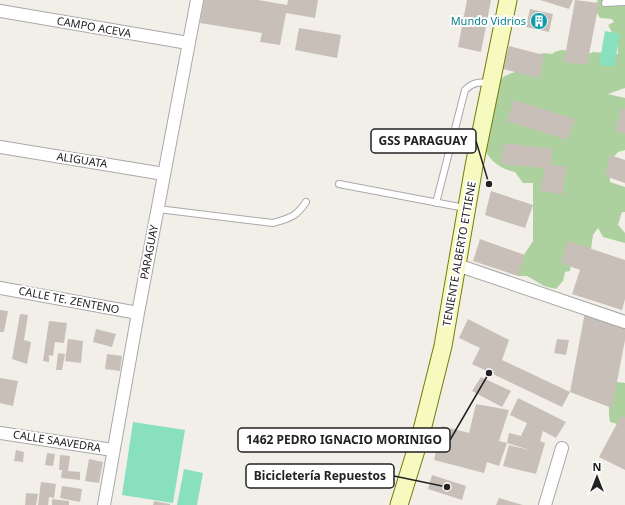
<svg xmlns="http://www.w3.org/2000/svg" width="625" height="505" font-family="'Noto Sans',sans-serif">
	<style>
		.forest { fill: #add19e }
		.pitch { fill: #88e0be }
		.building { fill: #c7bfb8 }
		.lines { fill: none; stroke-linecap: round; stroke-linejoin: round }
		.lane-casing { stroke: #a9a9a9; stroke-width: 8 }
		.street-casing { stroke: #a9a9a9; stroke-width: 14 }
		.secondary-casing { stroke: #707d05; stroke-width: 19 }
		.lane { stroke: #fff; stroke-width: 6 }
		.street { stroke: #fff; stroke-width: 12 }
		.secondary { stroke: #f7fabf; stroke-width: 17 }
		.labels { text-anchor: middle; stroke-width: 4; stroke-linejoin: round; paint-order: stroke }
		.culture-label { font-size: 11px; fill: #0d838f; stroke: #fff; text-anchor: end }
		.street-label { font-size: 11px; fill: #222; stroke: #fff }
		.leader { fill: none; stroke: #222; stroke-width: 1.5 }
		.callout-dot { fill: #222; stroke: #fff; stroke-width: 1.5 }
		.callout { fill: #fff; stroke: #222; stroke-width: 1.5 }
		.callout-label { font-size: 12px; text-anchor: middle; font-weight: bold; fill: #222 }
	</style>
	<rect width="100%" height="100%" fill="#f2efe9"/>
	<path class="forest" d="M598,0H625V88L608,94L625,98V150L618,152L609,162L610,182L625,187V212H622L618,225L625,233V243L603,237L598,228L593,235L591,249L571,260L570,271L565,272L563,281L556,289L544,286L527,276H518L516,267L533,241V183H523L515,172C502,170 483,157 484,142C486,125 496,96 501,79C505,75 510,74 515,72C530,65 531,50 552,54C563,46 571,52 582,57L593,52L618,54V44L608,25L614,22L612,19L600,18L594,8Z
		M617,382L625,383V422L617,424L610,422C608,411 608,390 617,382Z"/>
	<path class="pitch" d="M605,31L620,34L614,67L599,65Z
		M133,422L185,430L173,503L122,495Z
		M184,469L203,473L197,505H177Z"/>
	<path class="building" d="M204,0H258L287,5L288,0H318L315,18L286,13L280,45L260,42L262,33L200,23Z
		M467,0H491L481,52L458,47Z
		M540,0H573L569,9Z
		M575,0L599,3L587,65L564,62Z
		M530,9L553,14L549,32L526,27Z
		M299,28L341,35L337,58L295,50Z
		M509,46L544,55L539,78L503,69Z
		M514,100L575,119L567,140L507,121Z
		M622,108L625,109V134L615,130Z
		M504,143L553,149L550,164L566,167L562,195L540,190L545,168L501,164Z
		M610,155L625,160V183L605,176Z
		M491,191L533,205L525,228L485,215Z
		M480,239L525,255L518,276L473,261Z
		M568,241L625,260V299L622,310L572,294L580,270L561,263Z
		M0,310L8,311L4,332H0Z
		M585,312L625,325V340L612,408L570,392Z
		M20,314L28,315L24,340L31,342L27,364L12,359Z
		M468,319L509,340L502,360L570,392L562,407L472,364L480,348L459,338Z
		M49,321L67,323L64,343L55,342L53,356L49,355V362L43,361Z
		M96,329L116,334L112,347L93,342Z
		M68,339L83,341L81,363L65,361Z
		M557,339L569,340L566,355L554,353Z
		M58,353L65,354L62,370H56Z
		M107,354L122,356L120,371L105,369Z
		M481,377L511,391L502,407L472,391Z
		M0,378L18,381L13,406L0,403Z
		M518,398L566,422L556,438L543,431L540,441L545,443L536,474L503,466L509,445L533,451L507,443L509,433L521,436L527,423L510,415Z
		M476,404L509,410L499,441L507,443L499,466L487,462L484,473L434,460L442,426L469,433Z
		M621,416L625,418V470L599,457Z
		M16,450L24,452L23,462L14,461Z
		M47,453L55,454L53,466L45,465Z
		M60,455L70,456L68,471L80,472V480L61,478L62,470H59Z
		M89,459L103,462L99,483L85,481Z
		M432,475L466,486L462,500L428,489Z
		M41,482L56,484L54,498L49,497L48,505H38Z
		M62,486L82,489L80,502L60,498Z
		M26,493L38,494L36,505H25Z
		M499,498L523,505H496Z
		M52,499L69,501V505H52Z
		M154,501L170,504V505H153Z"/>
	<g class="lines">
		<g class="lane-casing">
			<path id="lane" d="M605,3L625,2
				M339,184L465,208
				M436,203L465,90C473,82 479,82 490,83
				M158,209L273,223C290,218 296,217 306,202"/>
		</g>
		<g class="street-casing">
			<path id="street" d="M0,11L188,43
				M0,147L164,174
				M457,265L625,322
				M0,288L138,313
				M0,433L113,450
				M104,505L138,313L197,0
				M545,505L562,448"/>
		</g>
		<g class="secondary-casing">
			<path id="secondary" d="M399,505L421,434L443,346L474,166L508,0"/>
		</g>
		<use href="#lane" class="lane"/>
		<use href="#street" class="street"/>
		<use href="#secondary" class="secondary"/>
	</g>
	<defs>
		<g id="building-disc" transform="scale(0.9)"><circle r="9.5" fill="#0f9aa8" stroke="#fff"/><path d="M-4-6H4V6H1V3H-1V6H-4ZM-2.5-4.3h1.7v1.8h-1.7ZM.8-4.3h1.7v1.8H.8ZM-2.5-1h1.7V.8h-1.7ZM.8-1h1.7V.8H.8Z" fill="#fff"/></g>
	</defs>
	<g fill-rule="evenodd">
		<use href="#building-disc" x="539" y="21"/>
	</g>
	<g class="labels">
		<g class="culture-label">
			<text x="526" y="25">Mundo Vidrios</text>
		</g>
		<g class="street-label">
			<text transform="translate(94 27) rotate(10)" y="4">CAMPO ACEVA</text>
			<text transform="translate(82 160) rotate(9)" y="4">ALIGUATA</text>
			<text transform="translate(149 252) rotate(-79)" y="4">PARAGUAY</text>
			<text transform="translate(459 254) rotate(-80)" y="4">TENIENTE ALBERTO ETTIENE</text>
			<text transform="translate(69 300) rotate(11)" y="4">CALLE TE. ZENTENO</text>
			<text transform="translate(57 441) rotate(9)" y="4">CALLE SAAVEDRA</text>
		</g>
	</g>
	<path class="leader" d="M489 184L476 141M489 373L450 440M447 487L394 476"/>
	<g class="callout-dot">
		<circle cx="489" cy="184" r="4"/>
		<circle cx="489" cy="373" r="4"/>
		<circle cx="447" cy="487" r="4"/>
	</g>
	<g class="callout">
		<rect x="371" y="129" width="105" height="24" rx="4"/>
		<rect x="238" y="428" width="212" height="24" rx="4"/>
		<rect x="246" y="464" width="148" height="24" rx="4"/>
	</g>
	<g class="callout-label">
		<text x="423" y="145">GSS PARAGUAY</text>
		<text x="344" y="444">1462 PEDRO IGNACIO MORINIGO</text>
		<text x="320" y="480">Bicicletería Repuestos</text>
	</g>
	<g transform="translate(597 477)" stroke="#ffffff" stroke-width="3" paint-order="stroke">
	<path d="M0-3L7 15L0 10L-7 15Z" fill="#222222"/>
	<text y="-6" font-size="11" font-weight="bold" text-anchor="middle" fill="#222222">N</text>
	</g>
</svg>
